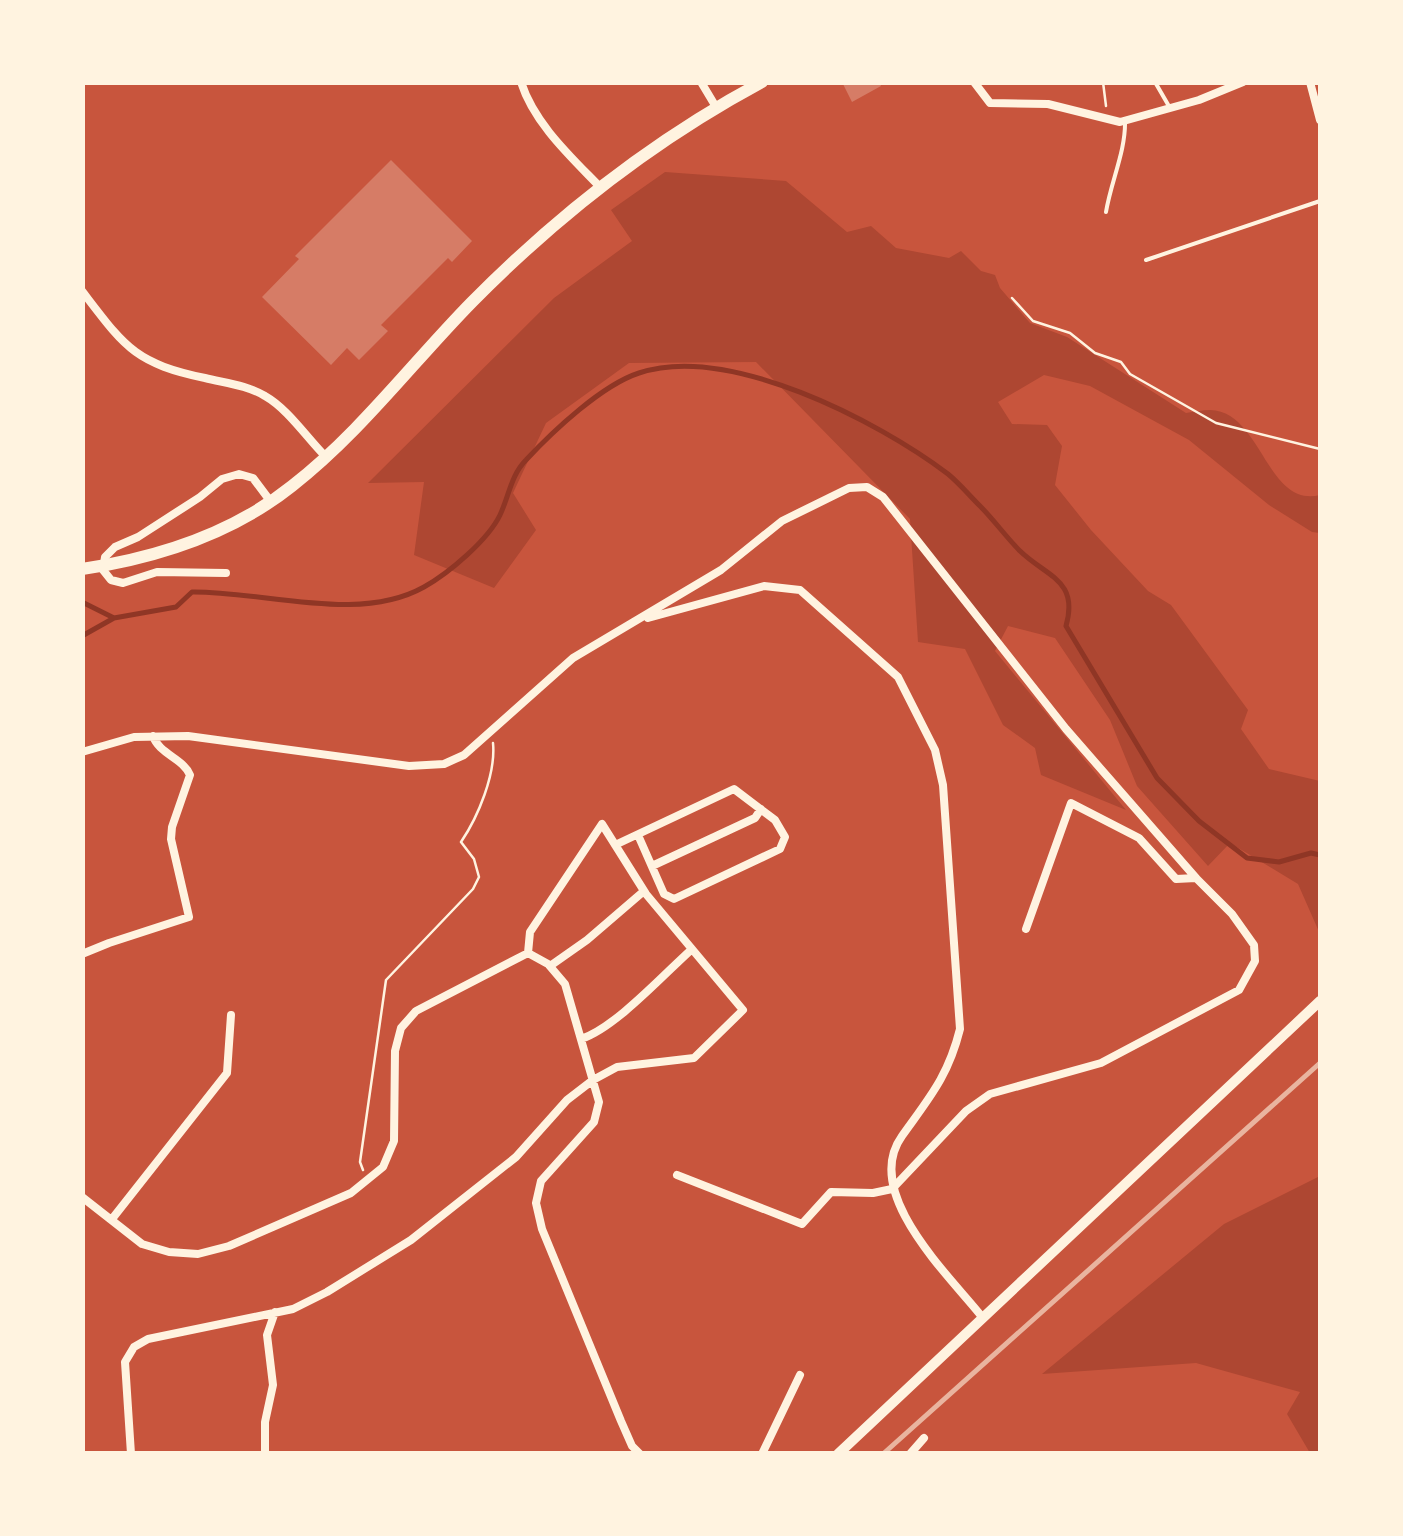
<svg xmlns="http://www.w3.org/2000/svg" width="1403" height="1536" font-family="Figtree,sans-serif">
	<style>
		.green { fill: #ae4732 }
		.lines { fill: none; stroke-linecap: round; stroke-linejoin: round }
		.stream { stroke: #8f3625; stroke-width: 5 }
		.building { fill: #d67c66 }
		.path { stroke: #fff3e0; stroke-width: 2.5 }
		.service { stroke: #fff3e0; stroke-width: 4 }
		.minor { stroke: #fff3e0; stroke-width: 8 }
		.tertiary { stroke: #fff3e0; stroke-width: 10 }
		.primary { stroke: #fff3e0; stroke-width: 12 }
		.rail { stroke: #e9b49f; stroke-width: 5 }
	</style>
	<rect width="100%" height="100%" fill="#c8553d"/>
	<path class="green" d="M665,172L786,181L847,232L871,226L896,248L949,258L961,251L981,271L995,275L1000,288L1030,323L1067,337L1186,413C1194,412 1202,410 1210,410C1262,411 1266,508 1320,495V533L1312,532L1269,505L1189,440L1090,386L1044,375L998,402L1012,424L1047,425L1062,446L1055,485L1091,530L1148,591L1171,605L1248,710L1241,729L1269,769L1320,781V934L1298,884L1230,843L1208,866L1137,786L1110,720L1055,638L1008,626L995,651L1126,810L1041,775L1035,748L1003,725L965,649L918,642L910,519L756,362L629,363L546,423L513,493L536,530L494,588L414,555L424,482L368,483L554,298L632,241L611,210Z
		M1320,1176V1453H1310L1287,1414L1300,1392L1196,1363L1042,1374L1224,1224Z"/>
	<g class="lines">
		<path class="stream" d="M82,602L114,618
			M82,636L114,618L176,607L192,592C264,591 358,624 424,587C449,573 488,540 500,515C509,496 511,475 526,460C553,431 602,385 639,373C728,343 878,421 948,474C959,483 969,495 980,506C994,520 1006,537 1020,551C1047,577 1079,580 1066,626L1157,778L1199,821L1247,858L1279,862L1311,853L1320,855"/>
	</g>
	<path class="building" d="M842,82H879L881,86L852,102Z
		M391,160L472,241L452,262L448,258L381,325L388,331L359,360L347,348L331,365L262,297L299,259L295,256Z"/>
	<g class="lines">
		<path class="path" d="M1103,82L1106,106
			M1012,298L1033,321L1070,333L1095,353L1121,362L1130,374L1216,423L1320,449
			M363,1170L360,1162L386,980L473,889L479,877L474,859L461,842C478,817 496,774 493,743"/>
		<path class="service" d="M1155,82L1170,108
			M1106,212C1111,181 1126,151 1125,120
			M1146,260L1320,201"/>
		<path class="minor" d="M521,82C534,123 570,156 599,186
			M701,82L716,107
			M974,82L990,103L1048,104L1120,122L1199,100L1243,82
			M1310,82L1320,120
			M82,291C125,347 134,363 205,378C225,383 247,385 265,396C288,409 307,438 326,457
			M226,573L157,572L123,583L111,580L103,570L105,557L115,547L138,537L200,497L222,479L239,474L253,478L271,502
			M648,618L764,586L800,590L898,677L935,750L943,785L960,1029C948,1077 929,1098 902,1136C861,1193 949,1275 983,1318
			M82,752L134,737L188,736L409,766L444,764L464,755L573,658L721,570L782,521L849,488L867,487L883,497L1066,729L1196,878L1232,914L1254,945L1255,961L1239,990L1101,1063L990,1094L966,1111L892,1189L873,1193L831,1192L802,1224L677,1175
			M615,845L734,789L775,820L785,837L780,849L674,899L664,894L638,835
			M652,866L755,818L761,809
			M1026,929L1071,803L1139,838L1176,879L1196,878
			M82,954L109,943L189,917L171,839L172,827L190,775C183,758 159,754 153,736
			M550,966L587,940L644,891
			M581,1039C615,1028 663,975 691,950
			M82,1197L142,1244L169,1252L198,1254L229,1246L351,1193L383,1167L394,1141L395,1051L401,1028L416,1011L528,953L548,964L565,984L599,1102L594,1122L541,1181L536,1203L542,1229L621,1421L632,1446L640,1454
			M112,1219L227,1073L231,1015
			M131,1454L125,1362L134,1347L148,1339L293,1309L327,1292L411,1240L516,1157L567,1100L593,1080L617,1067L694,1058L743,1010L646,894L602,824L530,932L528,953
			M265,1454V1422L273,1385L267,1335L275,1312
			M762,1454L800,1375
			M910,1454L924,1438"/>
		<path class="tertiary" d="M838,1454L1320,1001"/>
		<path class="primary" d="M82,569C156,558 233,533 292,486C359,434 413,362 472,302C558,215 654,140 762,82"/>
		<path class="rail" d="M883,1454L1320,1063"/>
	</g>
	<rect width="1403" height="1536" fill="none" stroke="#fff3e0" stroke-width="170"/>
</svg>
